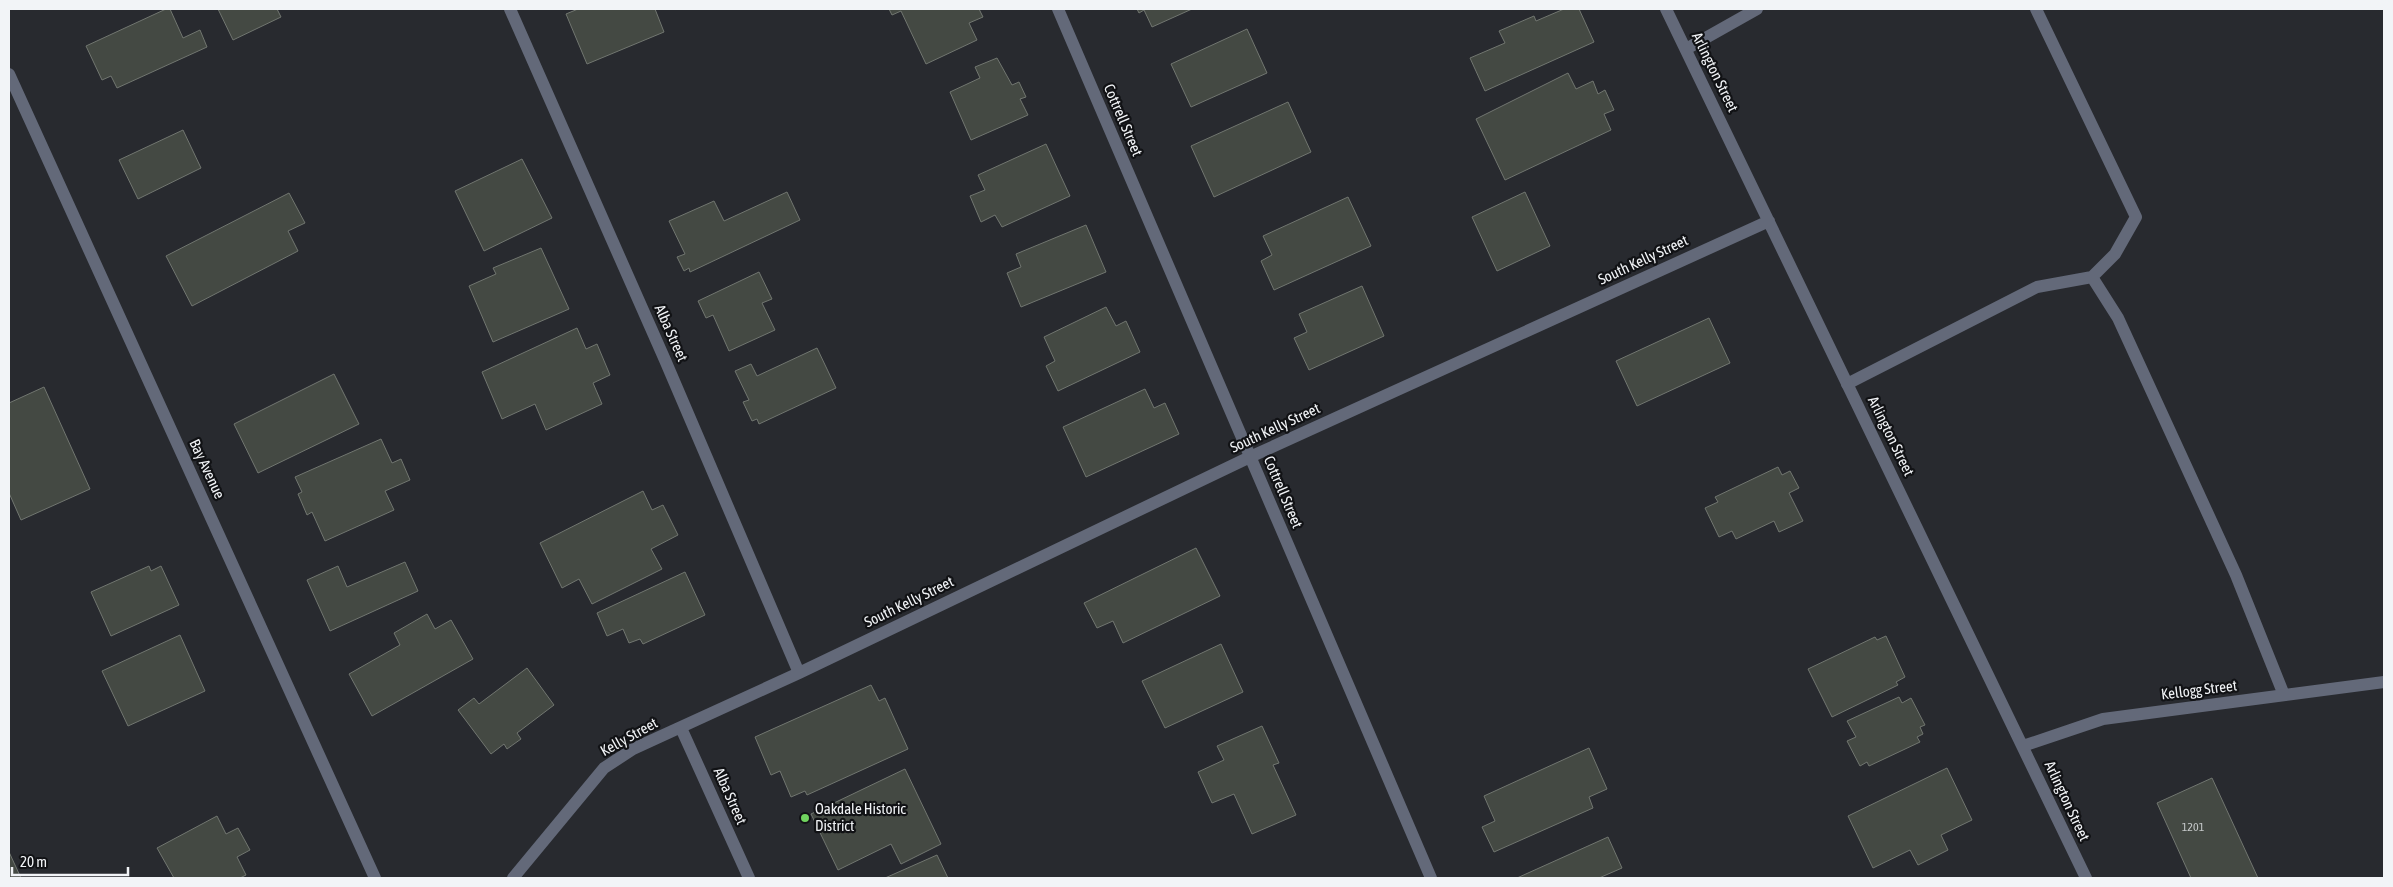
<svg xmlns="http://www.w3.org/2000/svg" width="2393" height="887" font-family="'Asap Condensed',sans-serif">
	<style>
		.building { fill: #444943; stroke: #717670 }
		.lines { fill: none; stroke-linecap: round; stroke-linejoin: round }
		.lane { stroke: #636979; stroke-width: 12 }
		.street { stroke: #636979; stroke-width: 12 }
		.poi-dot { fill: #70d35f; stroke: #111215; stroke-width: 2 }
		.labels { text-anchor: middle; stroke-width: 4.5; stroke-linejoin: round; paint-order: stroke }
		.number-label { font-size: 12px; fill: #c6c9ca }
		.street-label { font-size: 15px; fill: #f2f4f7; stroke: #111215 }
		.poi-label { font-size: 15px; fill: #f2f4f7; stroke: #111215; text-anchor: start }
	</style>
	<rect width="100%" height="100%" fill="#282a2f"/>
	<path class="building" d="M166,9H170L183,38L200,30L207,47L117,88L111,76L102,80L86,46Z
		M218,9H277L281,17L233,40Z
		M578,9H655L664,32L587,64L566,14Z
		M889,9H979L983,17L969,23L977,40L926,64L901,11L892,15Z
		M1137,9H1192L1152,27L1144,10L1139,13Z
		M1564,9H1579L1594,42L1485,91L1470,58L1505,43L1499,31L1534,16L1536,21Z
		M1247,29L1267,73L1191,107L1171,64Z
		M997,58L1012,85L1019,82L1026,97L1020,99L1028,115L971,140L950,92L980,78L975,67Z
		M1568,73L1576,89L1593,81L1598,94L1605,90L1614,110L1604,114L1611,130L1505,180L1476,119Z
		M1288,102L1311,152L1214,197L1191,146Z
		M183,130L201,168L138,199L119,160Z
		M1046,144L1070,196L1002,227L995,215L981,222L970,196L985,190L978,175Z
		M522,159L552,218L484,251L455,191Z
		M787,192L800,220L690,272L689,268L684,271L677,257L685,254L669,221L714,201L724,221Z
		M1525,192L1550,246L1497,271L1472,217Z
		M289,193L305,223L288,231L298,251L192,306L166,256Z
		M1348,197L1371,246L1274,290L1261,261L1272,255L1263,236Z
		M1086,225L1106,272L1021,307L1007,273L1021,267L1016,254Z
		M541,248L569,309L493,342L469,286L496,274L493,268Z
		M759,272L772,299L762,303L775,330L729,351L713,315L706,318L698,301Z
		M1362,286L1384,336L1309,370L1294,338L1307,332L1299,314Z
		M1106,307L1116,326L1126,321L1140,352L1058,391L1046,366L1055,361L1044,337Z
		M1709,318L1730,363L1637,406L1616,361Z
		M577,328L586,349L597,344L610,375L593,383L602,404L546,430L535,404L502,419L482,372Z
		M817,348L836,388L759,424L757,419L752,421L743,402L749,400L735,371L751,364L757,376Z
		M334,374L359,424L258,473L234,424Z
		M44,387L90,489L21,520L9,493V403Z
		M1145,389L1154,408L1165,403L1179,434L1086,477L1063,427Z
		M381,439L392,463L401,459L410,480L385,491L394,510L325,541L312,512L307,515L298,494L302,492L295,477Z
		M1778,467L1782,475L1790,471L1799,488L1789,493L1803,521L1779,532L1774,521L1736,539L1732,531L1719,537L1705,508L1718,502L1715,497Z
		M643,491L652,510L663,505L678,535L651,549L662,569L592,604L579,579L562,588L540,543Z
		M1196,548L1220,596L1123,643L1113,621L1097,628L1084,603Z
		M405,562L418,591L330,631L307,580L338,566L347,587Z
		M149,566L151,571L161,566L179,605L111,636L91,592Z
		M685,572L705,615L643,644L640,639L629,643L623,629L607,636L597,613Z
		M427,614L435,629L451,620L473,659L372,716L349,674L400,645L394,633Z
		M180,635L205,691L128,726L102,671Z
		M1886,636L1905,677L1896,682L1898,685L1832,717L1808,669L1875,637L1877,640Z
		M1221,644L1243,692L1165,728L1142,681Z
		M527,668L554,705L517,733L521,739L507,749L504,744L491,754L458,710L474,698L479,704Z
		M871,685L879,701L885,698L908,749L807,795L805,791L791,797L780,771L771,775L755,737Z
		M1899,697L1902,703L1911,698L1925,725L1920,727L1923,734L1917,737L1920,742L1869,766L1867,762L1860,766L1847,741L1856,737L1847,721Z
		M1262,726L1279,763L1273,765L1296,815L1252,834L1234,794L1212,803L1198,772L1224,760L1217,746Z
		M1589,748L1607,789L1589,797L1593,808L1494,852L1482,827L1495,821L1484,796Z
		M1947,768L1972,820L1941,835L1948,850L1918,865L1910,850L1873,868L1848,816Z
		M905,769L941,844L901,864L891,844L838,870L811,814Z
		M2212,778L2258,878H2191L2157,803Z
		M217,816L226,834L238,828L250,850L237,857L246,875L240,878H174L157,848Z
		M1608,837L1622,868L1599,878H1517Z
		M9,852L21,878H9Z
		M937,855L948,878H885Z"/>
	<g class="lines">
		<path class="lane" d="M1686,49L1757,9
			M2092,277L2118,318L2236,575L2284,695
			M1847,384L2037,287L2092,277L2115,254L2136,217L2036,9"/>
		<path class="street" d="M510,9L665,360L799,673
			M1058,9L1431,878
			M1666,9L2086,878
			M9,74L375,878
			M681,728L749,878
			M2023,746L2103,719L2384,682
			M513,878L604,768L633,749L799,673L1250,457L1769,221"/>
	</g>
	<circle class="poi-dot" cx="805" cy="818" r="5"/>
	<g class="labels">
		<g class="number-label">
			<text x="2193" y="831">1201</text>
		</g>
		<g class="street-label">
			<text transform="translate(1715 72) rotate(64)" y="5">Arlington Street</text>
			<text transform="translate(1123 120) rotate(67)" y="5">Cottrell Street</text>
			<text transform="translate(1643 260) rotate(-25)" y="5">South Kelly Street</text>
			<text transform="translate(671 333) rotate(66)" y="5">Alba Street</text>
			<text transform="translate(1275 428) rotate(-25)" y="5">South Kelly Street</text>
			<text transform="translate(1891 436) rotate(64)" y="5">Arlington Street</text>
			<text transform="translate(207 469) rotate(65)" y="5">Bay Avenue</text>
			<text transform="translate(1283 492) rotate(67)" y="5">Cottrell Street</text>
			<text transform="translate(909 602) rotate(-26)" y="5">South Kelly Street</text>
			<text transform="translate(2199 690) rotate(-7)" y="5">Kellogg Street</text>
			<text transform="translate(629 737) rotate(-29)" y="5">Kelly Street</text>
			<text transform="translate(730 796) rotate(66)" y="5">Alba Street</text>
			<text transform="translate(2067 801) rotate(65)" y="5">Arlington Street</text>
		</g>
		<g class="poi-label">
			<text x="815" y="814">Oakdale Historic<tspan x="815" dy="17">District</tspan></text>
		</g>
	</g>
	<rect width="2393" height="887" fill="none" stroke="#f2f4f7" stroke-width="20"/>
	<path d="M12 867v8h116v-8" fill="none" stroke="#f2f4f7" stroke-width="2.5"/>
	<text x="20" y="867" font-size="15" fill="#f2f4f7" stroke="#111215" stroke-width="4" paint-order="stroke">20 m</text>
</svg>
